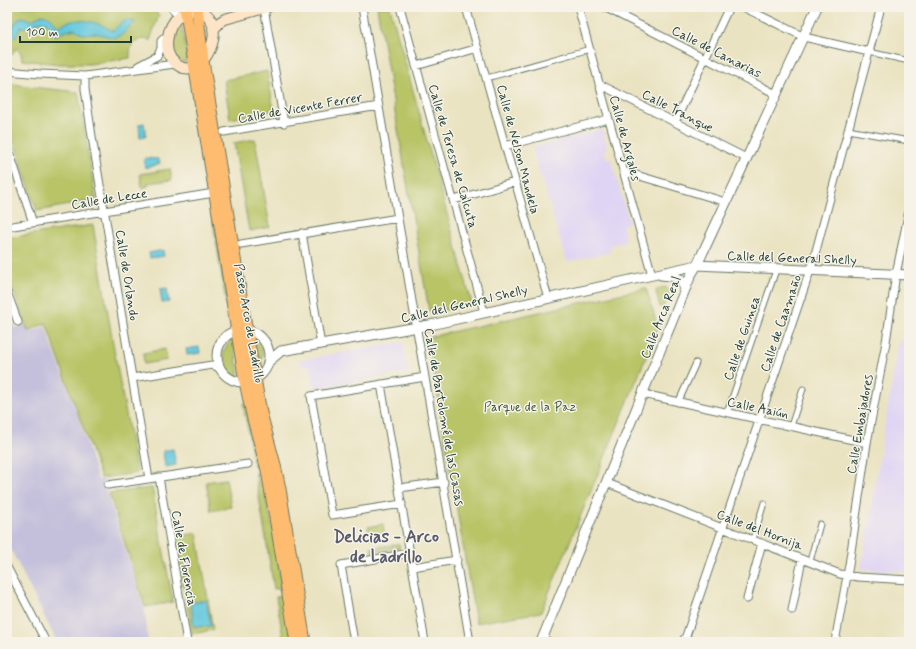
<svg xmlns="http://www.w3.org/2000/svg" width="916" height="649" font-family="Mynerve,sans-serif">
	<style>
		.built { fill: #e0d4f4 }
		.industrial { fill: #c4c0db }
		.green { fill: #b8c466; stroke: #6c804d }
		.water { fill: #60c7dd; stroke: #408288 }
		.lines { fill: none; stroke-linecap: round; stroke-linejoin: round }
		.pedestrian-casing { stroke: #667765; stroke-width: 7 }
		.minor-casing { stroke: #667765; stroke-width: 9 }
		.tertiary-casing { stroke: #667765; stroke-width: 11 }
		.secondary-casing { stroke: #667765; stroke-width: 12 }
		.primary-casing { stroke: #667765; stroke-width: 13 }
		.pedestrian { stroke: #fff; stroke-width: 5 }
		.minor { stroke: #fff; stroke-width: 7 }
		.tertiary { stroke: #fff; stroke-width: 9 }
		.secondary { stroke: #fee4c6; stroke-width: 10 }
		.primary { stroke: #fdbc70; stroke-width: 11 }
		.labels { text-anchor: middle; stroke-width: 3; stroke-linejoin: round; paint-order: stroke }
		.street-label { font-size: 13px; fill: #1f3d34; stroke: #f7f3e8 }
		.park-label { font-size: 13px; fill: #3e583e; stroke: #f7f3e8 }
		.district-label { font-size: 17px; font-weight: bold; fill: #595c6d; stroke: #f7f3e8 }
	</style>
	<rect width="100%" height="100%" fill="#f7f3e8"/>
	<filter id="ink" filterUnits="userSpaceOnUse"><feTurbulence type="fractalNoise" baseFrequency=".025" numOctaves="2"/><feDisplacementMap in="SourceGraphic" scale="8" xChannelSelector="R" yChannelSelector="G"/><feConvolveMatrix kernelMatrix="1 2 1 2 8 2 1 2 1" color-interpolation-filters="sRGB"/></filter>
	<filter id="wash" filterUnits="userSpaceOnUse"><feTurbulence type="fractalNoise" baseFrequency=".012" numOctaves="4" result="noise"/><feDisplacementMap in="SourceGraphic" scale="16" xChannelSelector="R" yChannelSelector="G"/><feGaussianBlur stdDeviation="0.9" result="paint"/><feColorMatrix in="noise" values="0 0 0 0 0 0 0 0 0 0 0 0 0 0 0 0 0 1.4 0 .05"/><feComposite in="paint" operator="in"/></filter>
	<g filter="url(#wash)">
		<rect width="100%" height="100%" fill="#eae3c1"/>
		<path class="built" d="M602,129L607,146L604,151L606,156L607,159L611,158L629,223L622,225L626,242L610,245L611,252L567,262L532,148Z
			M899,340L909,342V572L861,569Z
			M403,342L408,372L314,389L310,366L301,367L300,360Z"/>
		<path class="industrial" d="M7,307L15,328L26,324L28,330L31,331L45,326L79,419L98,480L104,479L106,490L145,611L148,642H57L7,542Z"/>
		<path class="green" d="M7,7H149L159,15L150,40C136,37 129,43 130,58L90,64H59L22,60L21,53L16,48L12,55L7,53Z
			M377,7H390L472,304L436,312L434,310L429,311Z
			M180,26H182L188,62C167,65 171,36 180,26Z
			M267,71L274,110L230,119L224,80Z
			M7,83L41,88L78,92L96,200L37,211L11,133L7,109Z
			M255,139L270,227L249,231L234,143Z
			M170,169L172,180L148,183V186L142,188L140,174Z
			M212,207L229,307L227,308L213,223Z
			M93,225L116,361L137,473L101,478L46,323L28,331L7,273V238Z
			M666,287L670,292L663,307H660L656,292L657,289Z
			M646,288L658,328L541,612L476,623L428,338L429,337Z
			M255,339C263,347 265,356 259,366L257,365L253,340Z
			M232,340H234L239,378C221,374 218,350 232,340Z
			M165,349L167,360L144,364L143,353Z
			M243,403H247L257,466H254Z
			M255,472H258L260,486H263L273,528L282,588L274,589Z
			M226,479L231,507L211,511L206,482Z
			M152,488L173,602L145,607L109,493Z
			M383,524L385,536L370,539L368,527Z
			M197,533L213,630L192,634L176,537Z
			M399,544L400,548L372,552L371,548Z
			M284,596L292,642H284L276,597Z"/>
		<path class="water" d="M41,15C52,15 52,19 58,27C75,15 96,21 113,31C120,24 124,17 135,22L122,35L115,38L95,33L82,34L75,29L63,32L57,35H54C52,21 38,17 30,28L21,27L15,38C10,29 14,21 22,17L32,20Z
			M144,123L146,136L140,137L139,124Z
			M145,158L158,159L160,162L159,164L145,168L144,159Z
			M163,250L164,256L150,258L149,253Z
			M167,288L169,302L162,303L160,289Z
			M199,347L200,353L187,355L186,349Z
			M173,449L176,465L165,467L163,451Z
			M206,600L211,626L194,627L191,603Z"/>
	</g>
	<g filter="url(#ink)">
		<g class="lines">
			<g class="pedestrian-casing">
				<path id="pedestrian" d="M869,52L909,61
					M487,78L590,49
					M848,130L909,141
					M678,403L696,363
					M727,413L776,270
					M791,426L803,389
					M753,539L764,503
					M810,561L820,524"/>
			</g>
			<g class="minor-casing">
				<path id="minor" d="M171,7L179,16
					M362,7L470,642
					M400,7L484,312
					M466,7L548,298
					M578,7L652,275
					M604,7L776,94
					M743,7L804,37L869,52
					M264,8L284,123
					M138,66L157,56L161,48V41L169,34
					M416,66L478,48
					M7,71L40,74L85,76L175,64
					M85,76V89L93,143L149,479
					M599,84L746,158
					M675,122L729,7
					M224,132L379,106
					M7,145L33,223
					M505,146L608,119
					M623,171L726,202
					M454,200L515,182
					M7,227L214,193
					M302,233L321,345
					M241,244L398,218
					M7,292L18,322
					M212,365L220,368
					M132,378L212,365
					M381,384L425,642
					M643,394L867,443
					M159,477L187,642
					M607,483L840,574L858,577L909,580
					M108,485L248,464
					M399,488L444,482
					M402,504L332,515L311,396L425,377
					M7,567L46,642
					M412,567L457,560
					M747,599L762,543
					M792,610L802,559
					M684,639L695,642
					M542,640L550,642
					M354,642L341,565L410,553
					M684,642L813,262L881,7
					M835,642L849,565L867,443L886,342L896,274L909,211"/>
			</g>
			<g class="tertiary-casing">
				<path id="tertiary" d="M661,275L671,276L680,279L685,289
					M217 356a26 26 0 1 1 52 0a26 26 0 1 1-52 0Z
					M268,362L281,351L435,324L697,265L909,275
					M541,642L691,275L697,265L817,7"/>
			</g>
			<g class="secondary-casing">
				<path id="secondary" d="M197,10C234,18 202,90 174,62C162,51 167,26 179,16C184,12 191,11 197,10Z
					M213,30L220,22L225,19L268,7"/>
			</g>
			<g class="primary-casing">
				<path id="primary" d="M185,7L245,382L253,419L267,470L296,642
					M197,7L203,61L243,308L261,413L275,465L280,489L305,642"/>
			</g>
			<use href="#pedestrian" class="pedestrian"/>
			<use href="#minor" class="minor"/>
			<use href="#tertiary" class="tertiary"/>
			<use href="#secondary" class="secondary"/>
			<use href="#primary" class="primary"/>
		</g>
	</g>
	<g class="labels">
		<g class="street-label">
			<text transform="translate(717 51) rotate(27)" y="5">Calle de Canarias</text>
			<text transform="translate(300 107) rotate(-10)" y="5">Calle de Vicente Ferrer</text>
			<text transform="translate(678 110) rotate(27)" y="5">Calle Tranque</text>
			<text transform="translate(626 138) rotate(75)" y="5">Calle de Argales</text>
			<text transform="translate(519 149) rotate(75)" y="5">Calle de Nelson Mandela</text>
			<text transform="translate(454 156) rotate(74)" y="5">Calle de Teresa de Calcuta</text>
			<text transform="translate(109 198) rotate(-9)" y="5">Calle de Lecce</text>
			<text transform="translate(792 257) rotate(2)" y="5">Calle del General Shelly</text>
			<text transform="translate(128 275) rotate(81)" y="5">Calle de Orlando</text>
			<text transform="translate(464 303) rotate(-13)" y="5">Calle del General Shelly</text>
			<text transform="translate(660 317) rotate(-68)" y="5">Calle Arca Real</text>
			<text transform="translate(250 323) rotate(80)" y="5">Paseo Arco de Ladrillo</text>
			<text transform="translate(780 323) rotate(-71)" y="5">Calle de Caamaño</text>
			<text transform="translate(741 338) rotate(-71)" y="5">Calle de Guinea</text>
			<text transform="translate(758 407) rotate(12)" y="5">Calle Aaiún</text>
			<text transform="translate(445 417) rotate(80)" y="5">Calle de Bartolomé de las Casas</text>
			<text transform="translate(859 424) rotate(-80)" y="5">Calle Embajadores</text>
			<text transform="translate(760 529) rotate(21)" y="5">Calle del Hornija</text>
			<text transform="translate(185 558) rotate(80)" y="5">Calle de Florencia</text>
		</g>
		<g class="park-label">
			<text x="530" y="411">Parque de la Paz</text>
		</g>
		<g class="district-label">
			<text x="386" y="542">Delicias - Arco<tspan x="386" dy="20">de Ladrillo</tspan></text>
		</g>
	</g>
	<rect width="916" height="649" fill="none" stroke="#f7f3e8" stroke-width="24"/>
	<path d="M20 36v6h111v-6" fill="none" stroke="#1f3d34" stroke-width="2"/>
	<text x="26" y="36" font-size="12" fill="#1f3d34" stroke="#f7f3e8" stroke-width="3" paint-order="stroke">100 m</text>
</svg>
